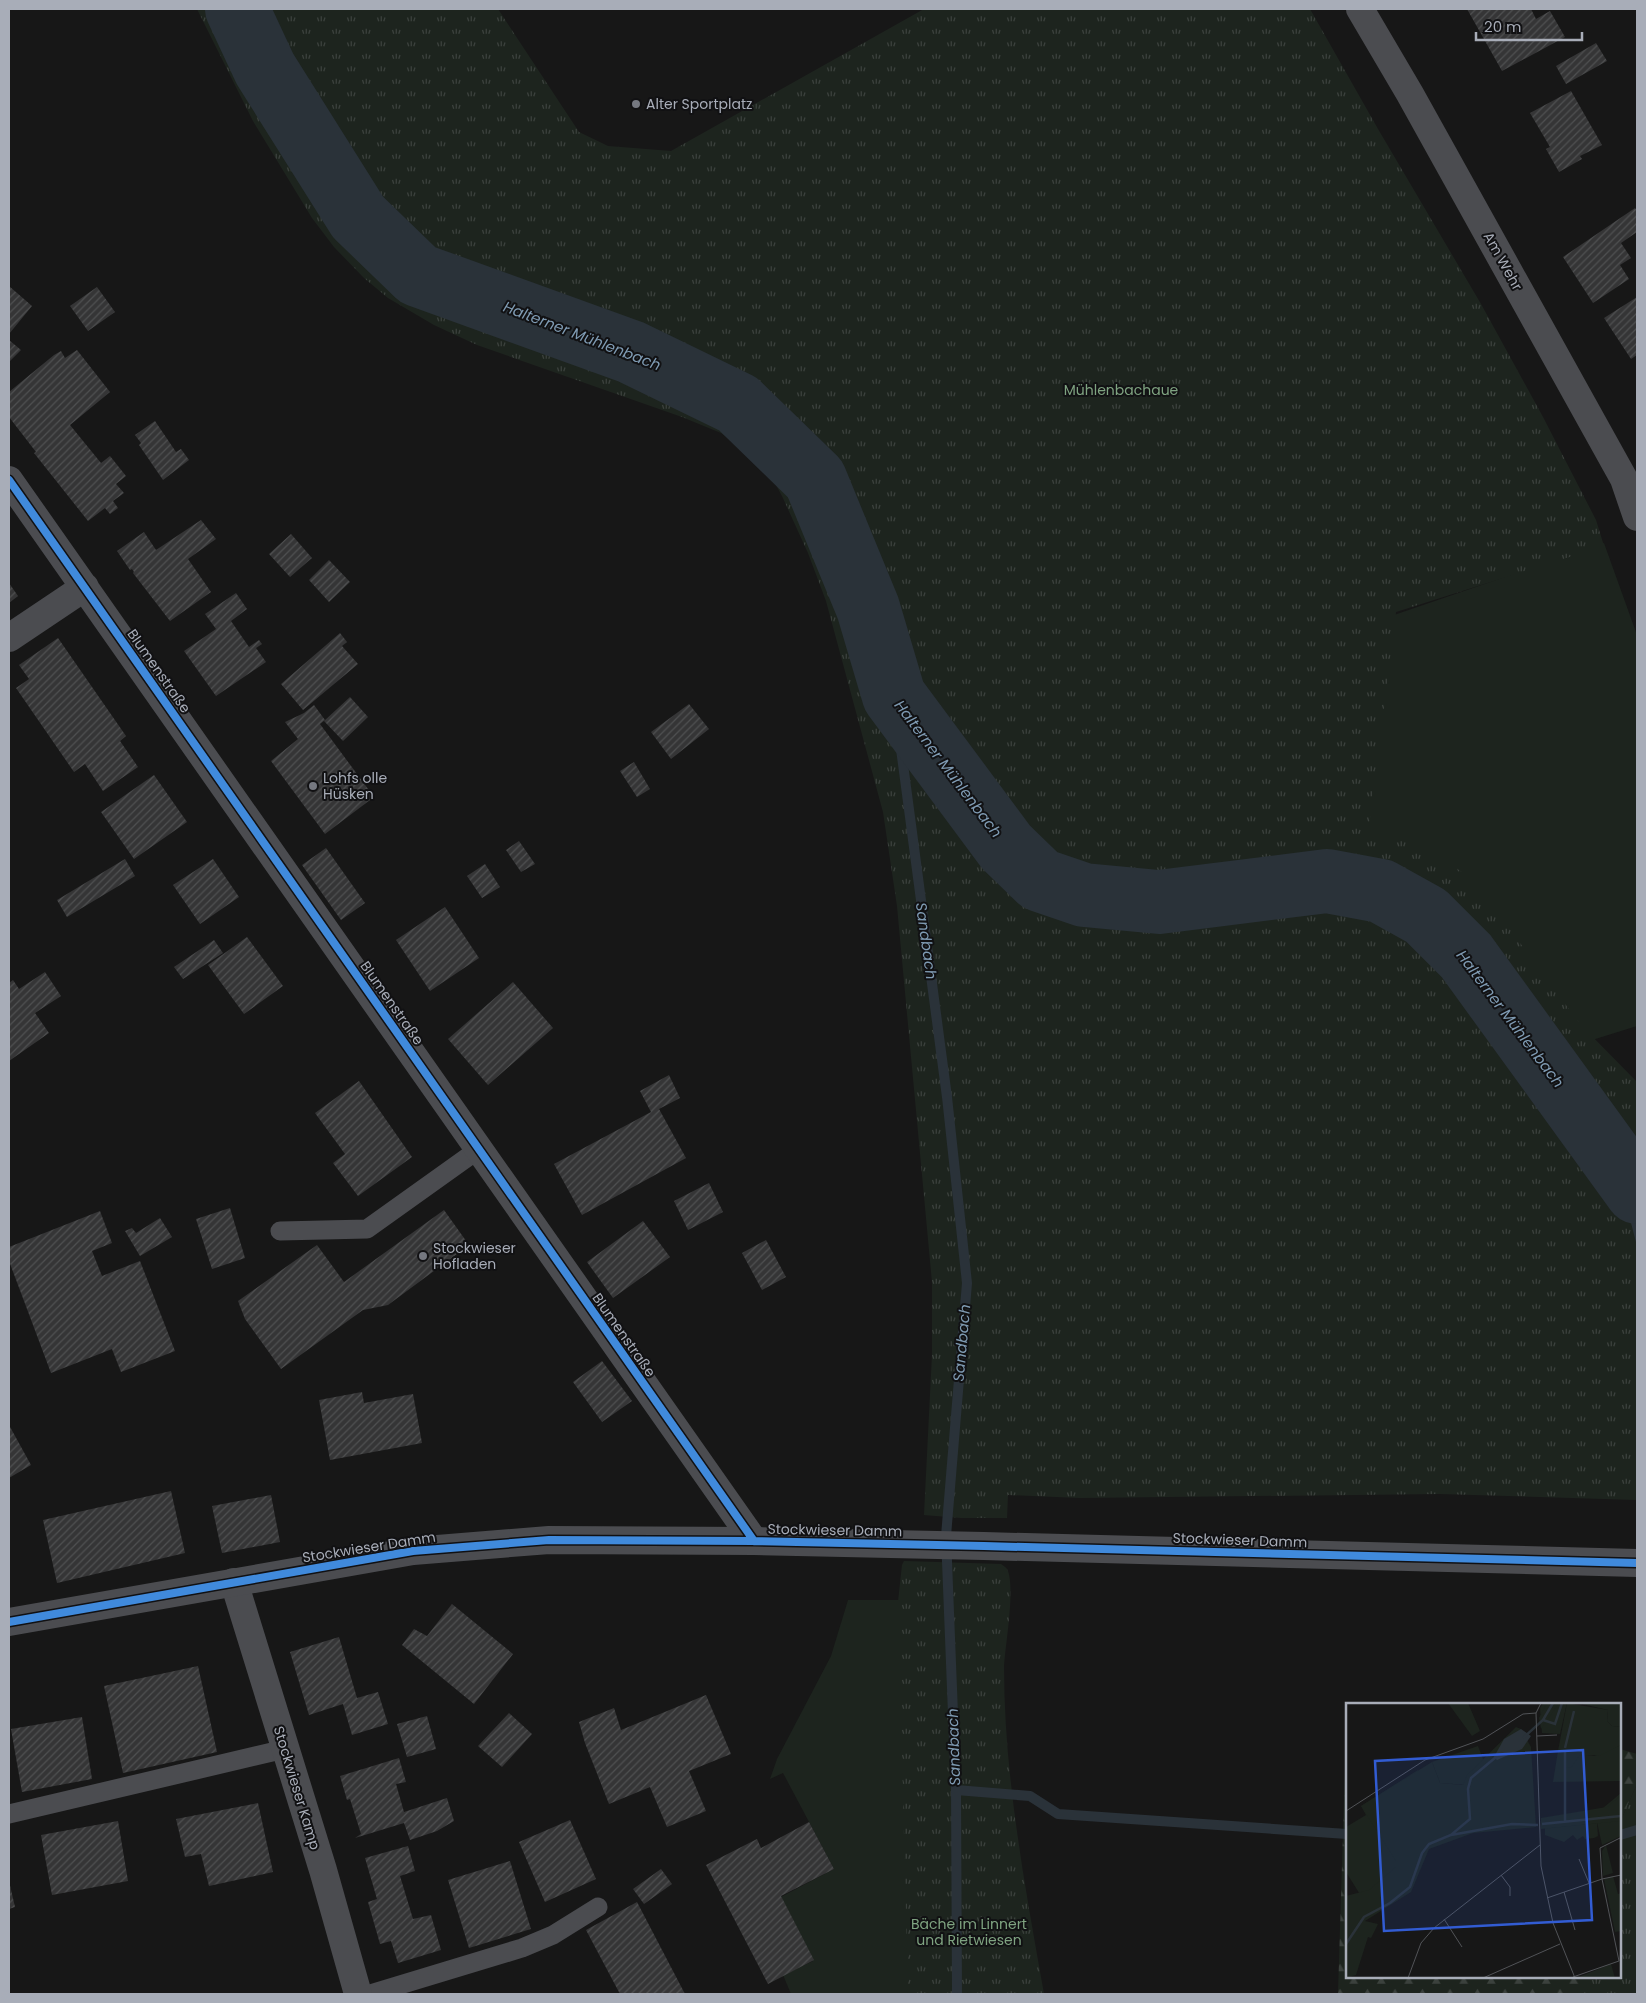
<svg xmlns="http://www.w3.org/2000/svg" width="1646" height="2003" font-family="Poppins,sans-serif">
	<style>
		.grass { fill: #1d241e }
		.forest { fill: url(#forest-firs) }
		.park { fill: url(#park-tufts) }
		.water { fill: #2a3239 }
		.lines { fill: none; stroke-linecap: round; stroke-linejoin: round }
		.stream { stroke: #2a3239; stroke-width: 10 }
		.river { stroke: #2a3239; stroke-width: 64 }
		.building { fill: url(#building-hatch) }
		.service { stroke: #4b4c50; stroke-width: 19 }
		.minor { stroke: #4b4c50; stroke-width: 28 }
		.tertiary { stroke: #4b4c50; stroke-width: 28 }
		.cycleway-casing { stroke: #111113; stroke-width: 11 }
		.cycleway { stroke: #408adc; stroke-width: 8 }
		.poi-dot { fill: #757880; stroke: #111113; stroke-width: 2 }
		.labels { text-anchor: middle; stroke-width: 4; stroke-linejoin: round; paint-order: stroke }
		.poi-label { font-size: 14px; fill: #a8adb8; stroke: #111113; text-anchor: start }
		.street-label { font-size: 14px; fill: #a8adb8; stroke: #111113 }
		.park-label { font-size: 14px; fill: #7fa381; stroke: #111113 }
		.water-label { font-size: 15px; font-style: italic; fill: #7f9bb3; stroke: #111113 }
		.inset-river { fill: none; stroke: #2a3239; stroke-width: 2.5 }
		.inset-road { fill: none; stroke: #515357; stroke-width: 1 }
		.view { fill: #325cd3; fill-opacity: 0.15; stroke: #325cd3; stroke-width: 2.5 }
		.inset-edge { fill: none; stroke: #a8adb8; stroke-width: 2.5 }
	</style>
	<defs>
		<pattern id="forest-firs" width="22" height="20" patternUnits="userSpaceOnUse" patternTransform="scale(1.25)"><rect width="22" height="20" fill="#1d241e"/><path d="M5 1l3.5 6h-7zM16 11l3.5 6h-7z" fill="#3b413d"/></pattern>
		<pattern id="park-tufts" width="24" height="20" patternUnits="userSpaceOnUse" patternTransform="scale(1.25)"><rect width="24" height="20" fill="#1d241e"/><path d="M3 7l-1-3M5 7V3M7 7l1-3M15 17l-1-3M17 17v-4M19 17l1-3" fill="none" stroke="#3b413d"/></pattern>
		<pattern id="building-hatch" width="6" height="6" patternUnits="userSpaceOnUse" patternTransform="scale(1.25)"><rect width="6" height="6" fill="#353536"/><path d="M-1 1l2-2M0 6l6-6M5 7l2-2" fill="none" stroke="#4f5051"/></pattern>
	</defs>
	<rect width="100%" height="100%" fill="#171717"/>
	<path class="grass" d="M1604,543L1637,635V1026L1557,1051L1361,864L1394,615Z
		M848,1600H911L929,1994H791L783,1975L813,1961L781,1897L834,1869L783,1773L770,1779L777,1759L831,1656Z"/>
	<path class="forest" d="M1347,1702L1368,1704H1347V1977H1583V1994H1338Z
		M1620,1749L1637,1754V1784L1622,1818H1620Z"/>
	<path class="park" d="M197,9H498L579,132L608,146L671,151L924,9H1310L1378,129L1481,304L1543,417L1596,520L1604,546L1396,612L1368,834L1389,836L1423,846L1462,872L1512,932L1580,1024L1637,1082V1500L1440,1494L1080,1498L1008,1495L1007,1518H961L924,1515L932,1355V1282L897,906L883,812L826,601L808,553L782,496L770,474L756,457L721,433L682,417L477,345L434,325L388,298L364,278L334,247L312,218L253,121Z
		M904,1561L1001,1564C1003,1566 1006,1567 1007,1569C1016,1586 1005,1646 1004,1667C1004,1777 1025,1886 1044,1994H908L898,1602L902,1565Z
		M1637,1784V1994H1583V1977H1620V1818H1622Z"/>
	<path class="water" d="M1624,1143L1637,1154V1246L1631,1223L1591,1167Z"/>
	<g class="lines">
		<path class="stream" d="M894,696L947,1097L967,1283L946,1536L956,1790L957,1994
			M956,1790L1030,1796L1058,1814L1347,1834
			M1620,1835L1637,1830"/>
		<path class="river" d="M237,9L265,69L358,217L418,275L631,352L738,404L815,479L868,608L894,696L1006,847L1040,880L1084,895L1159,902L1327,881L1381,891L1426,916L1466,956L1637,1192"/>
	</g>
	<path class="building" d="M1467,9H1531L1536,19L1550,11L1565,37L1502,71Z
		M1596,43L1607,61L1566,84L1556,66Z
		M1571,91L1602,145L1580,156L1582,159L1559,172L1546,149L1550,147L1530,113Z
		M1635,208L1637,211V232L1621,243L1631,258L1620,265L1629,279L1593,303L1563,257Z
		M9,286L32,306L9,334Z
		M97,287L115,312L88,331L70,306Z
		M1637,297V355L1631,359L1604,318Z
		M9,340L21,350L9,362Z
		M77,350L110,392L70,425L101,463L110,456L126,476L116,484L124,493L113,501L118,508L110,514L105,508L88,521L34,453L36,452L9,417V392L54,355L61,351L65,358Z
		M155,421L176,452L181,449L189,460L163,480L139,445L141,443L135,435Z
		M201,520L216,539L188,559L211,592L170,621L133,573L134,572L132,569L130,570L117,551L144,532L156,550Z
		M291,534L312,558L290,577L269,554Z
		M329,560L350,582L329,602L309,580Z
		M9,583L18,596L9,603Z
		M236,593L247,609L231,621L249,647L259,640L262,644L256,648L266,662L216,696L184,651L216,629L205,614Z
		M340,633L347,642L342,646L358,664L303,710L281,684Z
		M58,638L126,736L120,741L138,767L103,791L85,764L74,772L16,688L29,679L19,665Z
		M350,697L368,717L343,741L324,721Z
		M689,704L709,729L671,759L651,732Z
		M314,705L325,720L320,724L374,797L325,834L271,761L298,739L285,722L304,713Z
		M634,762L650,789L637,797L620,771Z
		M154,775L187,822L134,859L101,812Z
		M519,841L535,864L521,872L506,850Z
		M326,848L365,903L341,920L302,865Z
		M125,859L135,876L67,917L57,900Z
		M213,859L239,897L200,924L173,885Z
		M485,864L500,887L482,898L467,876Z
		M445,907L479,958L430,991L396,940Z
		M247,937L283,986L244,1014L208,965Z
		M214,940L223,953L183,979L174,967Z
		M45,972L61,996L35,1013L49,1033L9,1061V983L13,980L19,989Z
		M513,982L553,1028L488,1085L448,1039Z
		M669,1075L680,1098L659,1109L686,1158L582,1215L554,1164L651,1112L640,1091Z
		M359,1081L412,1157L358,1196L333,1163L345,1154L315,1113Z
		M709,1183L723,1212L688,1230L674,1201Z
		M230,1208L245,1258L212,1269L196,1219Z
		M444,1210L469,1245L388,1305L363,1310L281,1369L245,1319L238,1301L317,1245L344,1282Z
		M100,1211L112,1243L92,1251L102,1276L140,1261L175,1351L121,1372L112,1349L51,1373L9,1261V1247Z
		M160,1218L172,1237L140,1256L125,1231L132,1228L136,1233Z
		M643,1221L670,1257L613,1298L587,1262Z
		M766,1240L786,1277L762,1290L742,1253Z
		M602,1361L632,1401L602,1422L573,1382Z
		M362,1392L364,1403L413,1394L422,1443L330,1460L319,1400Z
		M9,1425L31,1465L9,1478Z
		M171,1491L185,1553L57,1583L43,1520Z
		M271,1495L280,1542L222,1553L212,1506Z
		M452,1604L513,1654L474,1704L402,1645L414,1629L427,1636Z
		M339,1637L357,1698L378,1692L388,1724L352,1735L343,1704L309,1715L290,1652Z
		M198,1666L217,1752L123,1773L104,1686Z
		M706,1695L731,1754L689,1771L706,1811L667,1827L650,1787L609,1804L585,1743L579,1722L614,1708L621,1730Z
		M509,1713L532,1734L502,1767L478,1746Z
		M427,1716L436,1749L407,1757L397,1724Z
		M82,1717L92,1779L22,1792L11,1729Z
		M399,1758L406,1782L396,1784L404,1812L447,1798L454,1821L437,1831L410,1840L404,1823L355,1838L361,1834L350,1799L347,1800L340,1776Z
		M258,1803L273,1872L209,1886L201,1854L185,1857L176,1819Z
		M570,1820L596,1879L545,1902L519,1842Z
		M118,1821L128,1881L52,1895L41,1835Z
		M809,1822L834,1869L781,1896L814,1960L768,1984L706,1865L757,1839L761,1848Z
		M408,1846L415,1871L400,1876L413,1919L431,1915L441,1950L398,1963L391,1941L380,1944L368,1902L377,1899L365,1858Z
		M510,1861L531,1929L469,1948L448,1880Z
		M661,1869L672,1884L644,1904L633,1889Z
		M9,1881L15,1907L9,1909Z
		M637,1902L685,1994H620L586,1930Z"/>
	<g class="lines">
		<path class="service" d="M280,1231L367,1229L479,1149
			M9,1814L285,1749
			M370,1994L522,1948L553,1935L598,1907"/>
		<path class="minor" d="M1360,9L1410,94L1624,479L1637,517
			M9,480L754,1541
			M9,638L85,587
			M234,1582L323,1870L358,1994"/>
		<path class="tertiary" d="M9,1622L413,1551L549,1540L754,1541L984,1546L1637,1563"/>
		<g class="cycleway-casing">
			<path id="cycleway" d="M9,480L754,1541
				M9,1622L413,1551L549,1540L754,1541L984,1546L1637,1563"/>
		</g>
		<use href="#cycleway" class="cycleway"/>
	</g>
	<g class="poi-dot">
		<circle cx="636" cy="104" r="5"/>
		<circle cx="313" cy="786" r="5"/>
		<circle cx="423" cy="1256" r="5"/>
	</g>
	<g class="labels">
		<g class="poi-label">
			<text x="646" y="109">Alter Sportplatz</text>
			<text x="323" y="783">Lohfs olle<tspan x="323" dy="16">Hüsken</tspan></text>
			<text x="433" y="1253">Stockwieser<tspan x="433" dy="16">Hofladen</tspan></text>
		</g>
		<g class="street-label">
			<text transform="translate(1503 261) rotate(61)" y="5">Am Wehr</text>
			<text transform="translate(159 671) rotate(55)" y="5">Blumenstraße</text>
			<text transform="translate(392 1003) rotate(55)" y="5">Blumenstraße</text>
			<text transform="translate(624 1335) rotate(55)" y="5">Blumenstraße</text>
			<text transform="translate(835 1530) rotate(1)" y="5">Stockwieser Damm</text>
			<text transform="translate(1240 1540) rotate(2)" y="5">Stockwieser Damm</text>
			<text transform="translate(369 1547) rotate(-9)" y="5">Stockwieser Damm</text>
			<text transform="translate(297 1788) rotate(73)" y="5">Stockwieser Kamp</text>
		</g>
		<g class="park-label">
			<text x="1121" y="395">Mühlenbachaue</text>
			<text x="969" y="1929">Bäche im Linnert<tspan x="969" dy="16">und Rietwiesen</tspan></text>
		</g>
		<g class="water-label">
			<text transform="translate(582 336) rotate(21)" y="5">Halterner Mühlenbach</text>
			<text transform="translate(948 769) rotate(53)" y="5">Halterner Mühlenbach</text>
			<text transform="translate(926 941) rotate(82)" y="5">Sandbach</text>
			<text transform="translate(1510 1019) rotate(53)" y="5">Halterner Mühlenbach</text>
			<text transform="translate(962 1343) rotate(-85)" y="5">Sandbach</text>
			<text transform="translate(954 1747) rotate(-92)" y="5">Sandbach</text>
		</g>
	</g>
	<g transform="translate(1346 1703)">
		<rect width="275" height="275" fill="#171717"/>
		<path d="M132,43L139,61L120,82L94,80L86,59ZM72,67L80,141L64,179L15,193L0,169V124L20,112L15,103ZM251,120L252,133L248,135L239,136L237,133L231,137L227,132L218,139L199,132V125ZM267,173L272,191L275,190V228L269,229L258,176Z" fill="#1d241e"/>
		<path d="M102,0H122L134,28L126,33ZM197,0H221L214,31L196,30L194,5ZM232,0H275V24L266,23L261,18L262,7ZM275,42V78L207,79L212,48L248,53ZM275,90V133L256,142L251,119L217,118L216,113L257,105ZM260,142L267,170L257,173L256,148ZM265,261L269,275L233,274Z" fill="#1d241e"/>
		<path d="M201,0H213L195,26L193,15ZM221,0L262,7L261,18L266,23L275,24V42L255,52L233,53L225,65L218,64V50L212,48ZM170,24L175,26L185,44L190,124L127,130L83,146L65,189L19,218L32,221L25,235L22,234L10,272L0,275V193L23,187L50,164V158L15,103L86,59L94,80L117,82L121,72ZM275,92V118L195,126V115L261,104Z" fill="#1d241e"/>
		<path d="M175,26L185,33L176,46L151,57L148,54L158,36Z" fill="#2a3239"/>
		<path class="inset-river" d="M197,17L209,21L216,0M177,35L197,17L207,0M219,45L228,8M219,119V48M196,121L275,113M105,132L166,121L192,122M0,241L18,214L44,200L64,184L76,150L83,141L105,132L124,116L122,86L125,75L156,49"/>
		<path class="inset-road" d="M195,0L190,10L195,163L207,220L229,275M191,33L211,32M0,108L79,57L137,36L177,11L190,10M274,135L254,145L256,176L275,172M233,156L243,180M155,172L164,184V193M218,189L229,227M201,195L256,176L273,258L227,274M98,216L116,244M62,275L75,240L88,225L194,142M137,275L214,241"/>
		<path class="view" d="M237,47L246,217L38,228L29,58Z"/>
		<rect width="275" height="275" class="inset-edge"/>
	</g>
	<rect width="1646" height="2003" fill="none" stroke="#a8adb8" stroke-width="20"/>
	<path d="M1476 32v8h106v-8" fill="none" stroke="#a8adb8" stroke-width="2.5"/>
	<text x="1484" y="32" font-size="15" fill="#a8adb8" stroke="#111113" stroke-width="4" paint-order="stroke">20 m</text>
</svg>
